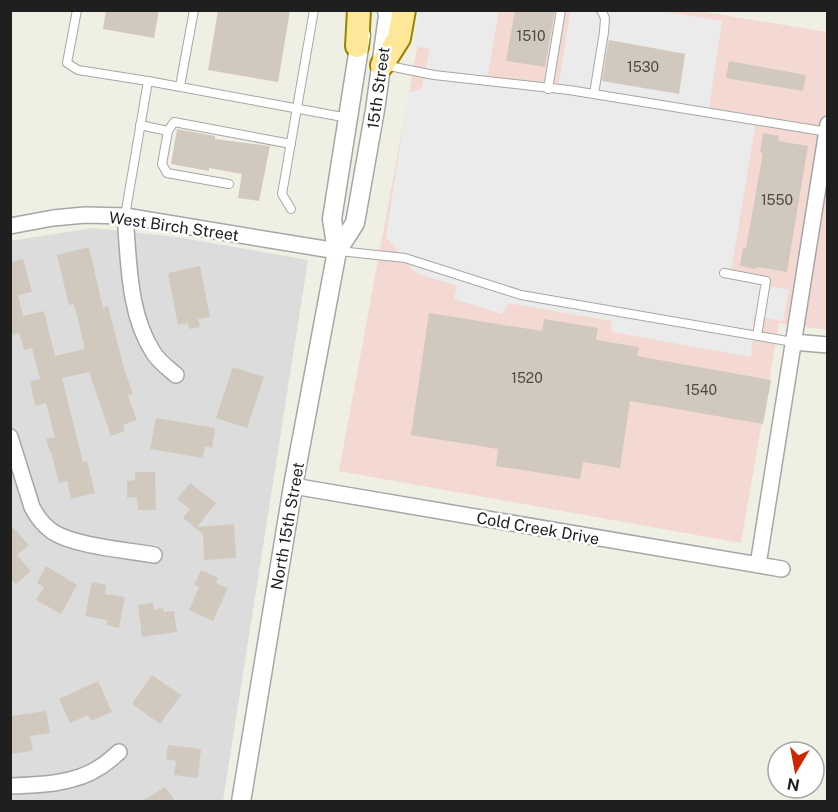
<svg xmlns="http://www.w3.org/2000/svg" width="838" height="812" font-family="'Public Sans',sans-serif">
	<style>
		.residential { fill: #dddcdc }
		.commercial { fill: #f3d9d2 }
		.parking { fill: #ebebeb; fill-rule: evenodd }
		.building { fill: #d1c9bd }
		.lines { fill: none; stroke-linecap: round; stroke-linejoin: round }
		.service-casing { stroke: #a6a6a6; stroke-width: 10 }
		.minor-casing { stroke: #a6a6a6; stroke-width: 18 }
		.tertiary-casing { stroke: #a6a6a6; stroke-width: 21 }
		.primary-casing { stroke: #998400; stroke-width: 26 }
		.service { stroke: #fff; stroke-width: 8 }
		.minor { stroke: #fff; stroke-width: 15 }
		.tertiary { stroke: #fff; stroke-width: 18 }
		.primary { stroke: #ffe79a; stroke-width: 22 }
		.labels { text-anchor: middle; stroke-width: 5; stroke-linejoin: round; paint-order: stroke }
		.number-label { font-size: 14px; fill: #4c4a46 }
		.street-label { font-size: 16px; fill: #1f1f1f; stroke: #fff }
	</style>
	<rect width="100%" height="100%" fill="#f0efe4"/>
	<path class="residential" d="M93,228L177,237L308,260L223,801H11L10,241Z"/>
	<path class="commercial" d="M424,11H699L827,32V330L779,323L741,543L339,471Z"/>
	<path class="parking" d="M419,11H499L487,78L559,84L570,11H661L722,21L709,108L757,115L730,278L789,290L783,321L754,316L751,357L612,332L611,321L508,303L502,314L454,299L457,286L416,273L386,237L408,93L421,89L430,49L414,46ZM608,40L685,54L678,93L601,80Z"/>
	<path class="building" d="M106,10H159L154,38L103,29Z
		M218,10H290L278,82L208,70Z
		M515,10H555L545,67L506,61Z
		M609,40L685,54L679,94L602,81Z
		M729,61L806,75L803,91L726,78Z
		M177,129L215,136V139L270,146L259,201L238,198L242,174L209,168V171L171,164Z
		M763,133L779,136L778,141L808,146L787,272L757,267L756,269L740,266L743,248H746L763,153L760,152Z
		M89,247L103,308L108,306L124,368L133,394L128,396L137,420L123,425L125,431L111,436L89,372L62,378L83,462L87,461L95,493L71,499L67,481L59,483L51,452H50L46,439L55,437L46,403L35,406L30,381L40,379L32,348L24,350L19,333L13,335L10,325V262L23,259L32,292L18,295L23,316L44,311L55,356L85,349L74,304L69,305L57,255Z
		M200,266L210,317L198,319L200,327L189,329L188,323L178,325L168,273Z
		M429,313L542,331L544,319L598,328L596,340L639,347L637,356L771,380L763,424L630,401L620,468L583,462L580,479L496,466L498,449L411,435Z
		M233,367L264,377L247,428L216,418Z
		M156,418L215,428L212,448L205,446L203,458L150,449Z
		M135,472H155L156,510H138L137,497L127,498V481L135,480Z
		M190,483L216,503L197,527L234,524L236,558L204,560L203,534L183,518L190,509L177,499Z
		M10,524L29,545L17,555L31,571L16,584L10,578Z
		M46,566L77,585L61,614L36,600L44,587L37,583Z
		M201,570L218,578L216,583L228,588L213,621L189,610L199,587L194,585Z
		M92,582L106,585L105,594L125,597L119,628L106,625L107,620L85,616Z
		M153,603L154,610L163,608L164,612L174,611L177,632L142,637L138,605Z
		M152,675L181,695L160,724L132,704Z
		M98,681L112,712L91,721L88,715L70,723L59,699Z
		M46,711L50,733L30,736L33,751L10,754V716Z
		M168,745L201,749L198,778L174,775L176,761L166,759Z
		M165,787L175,801H142Z"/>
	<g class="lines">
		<g class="service-casing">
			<path id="service" d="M77,10L67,63L78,70L148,81
				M384,65L434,75L569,90L828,132
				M180,86L194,10
				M548,89L561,10
				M594,94L604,32L605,18L601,10
				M140,125L168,131L162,164L167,173L229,184
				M168,131L174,122L291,144
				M291,209L282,194L314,10
				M125,216L148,81L348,118
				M339,251L405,258L521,295L793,342
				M724,273L766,281L757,336"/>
		</g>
		<g class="minor-casing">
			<path id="minor" d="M125,216C129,261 128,313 153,352C158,361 168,368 176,375
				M10,226L53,218L85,215L125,216L337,251
				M793,342L828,345
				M10,437L32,507C37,517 44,526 53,532C75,546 126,550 154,555
				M293,486L782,569
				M758,565L828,124
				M10,786C39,785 76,784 100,767C107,763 113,757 119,752"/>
		</g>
		<g class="tertiary-casing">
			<path id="tertiary" d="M337,251L355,223L375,110L388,16L387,10
				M241,802L293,486L337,251L332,219L361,35"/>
		</g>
		<g class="primary-casing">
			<path id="primary" d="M357,46L359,10
				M382,65L399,38L404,10"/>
		</g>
		<use href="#service" class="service"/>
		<use href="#minor" class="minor"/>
		<use href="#tertiary" class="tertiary"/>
		<use href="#primary" class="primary"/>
	</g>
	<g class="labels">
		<g class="number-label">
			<text x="531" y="41">1510</text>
			<text x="643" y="72">1530</text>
			<text x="777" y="205">1550</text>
			<text x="527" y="383">1520</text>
			<text x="701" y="395">1540</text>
		</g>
		<g class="street-label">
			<text transform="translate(378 88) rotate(-82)" y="6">15th Street</text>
			<text transform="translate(174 226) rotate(8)" y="6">West Birch Street</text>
			<text transform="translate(287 526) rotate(-80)" y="6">North 15th Street</text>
			<text transform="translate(538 528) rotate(10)" y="6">Cold Creek Drive</text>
		</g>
	</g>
	<rect width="838" height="812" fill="none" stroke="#1f1f1f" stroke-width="24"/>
	<g transform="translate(796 770) rotate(190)"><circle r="28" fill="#ffffff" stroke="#a5a5a5" stroke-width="1.5"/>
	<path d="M0-4.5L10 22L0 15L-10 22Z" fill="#cd2700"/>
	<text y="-9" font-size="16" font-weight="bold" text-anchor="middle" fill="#1f1f1f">N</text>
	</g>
</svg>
